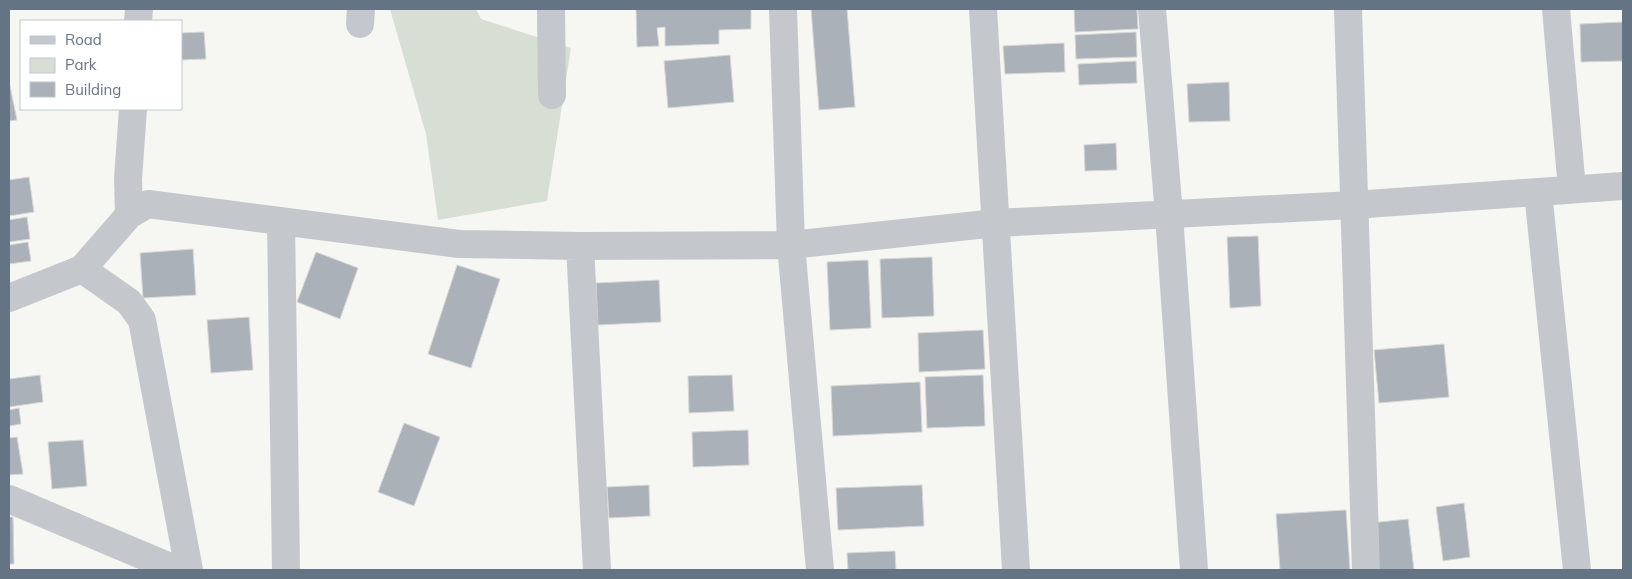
<svg xmlns="http://www.w3.org/2000/svg" width="1632" height="579" font-family="Mulish,sans-serif">
	<style>
		.green { fill: #d7ded4 }
		.building { fill: #aab1b8; stroke: #d8d8d6 }
		.lines { fill: none; stroke-linecap: round; stroke-linejoin: round }
		.minor { stroke: #c4c7cb; stroke-width: 28 }
	</style>
	<rect width="100%" height="100%" fill="#f6f7f3"/>
	<path class="green" d="M390,9H476L481,19L571,48L547,201L438,220L426,134Z"/>
	<path class="building" d="M636,9H751V29L719,30V44L665,46V27L657,28L659,46L637,47Z
		M811,9H847L855,107L819,110Z
		M1074,9H1137L1138,29L1075,32Z
		M1623,22V61L1581,62L1580,24Z
		M204,32L206,59L181,60V33Z
		M1136,32L1137,57L1076,59L1075,35Z
		M1064,43L1065,72L1005,74L1003,46Z
		M730,55L734,102L668,108L664,61Z
		M1136,61L1137,83L1079,85L1078,64Z
		M9,81L17,120L9,121Z
		M1229,82L1230,121L1189,122L1187,84Z
		M1116,143L1117,170L1085,171L1084,145Z
		M29,177L34,212L9,216V180Z
		M27,217L30,239L9,242V220Z
		M1258,236L1261,306L1230,308L1227,237Z
		M28,242L31,261L9,264V245Z
		M193,249L196,295L143,298L140,253Z
		M316,252L358,268L340,319L297,302Z
		M932,257L934,316L882,318L880,259Z
		M868,260L871,328L830,330L827,262Z
		M457,265L500,279L471,368L428,354Z
		M659,280L661,322L598,325L596,283Z
		M249,317L253,370L211,373L207,320Z
		M983,330L985,369L919,372L918,333Z
		M1444,344L1449,397L1379,403L1374,350Z
		M40,375L43,402L9,407V379Z
		M732,375L734,411L689,413L688,376Z
		M983,375L985,426L927,428L925,377Z
		M920,382L922,432L833,436L831,386Z
		M19,408L21,424L9,426V410Z
		M404,423L440,437L414,506L378,492Z
		M748,430L749,465L693,467L692,432Z
		M17,437L23,474L9,475V438Z
		M83,440L87,486L52,489L48,442Z
		M649,485L650,516L609,518L607,487Z
		M922,485L924,526L838,530L836,488Z
		M1464,503L1470,557L1443,561L1436,507Z
		M1346,510L1350,570H1280L1276,514Z
		M9,517H13L14,564H9Z
		M1408,519L1414,570H1376L1371,523Z
		M895,551L896,570H848L847,553Z"/>
	<g class="lines">
		<path class="minor" d="M551,9L552,95
			M783,9L791,245L820,570
			M983,9L1016,570
			M1152,9L1169,215L1194,570
			M1348,9L1366,570
			M1556,9L1572,189
			M138,21L139,9
			M360,24L361,9
			M1538,192L1577,570
			M129,215L128,179L133,109
			M281,221L286,570
			M580,246L597,570
			M82,269L129,302L142,320L189,570
			M9,298L82,269L129,215L148,204L459,244L580,246L791,245L996,223L1353,205L1623,186
			M9,499L177,570"/>
	</g>
	<rect width="1632" height="579" fill="none" stroke="#657485" stroke-width="20"/>
	<rect x="20" y="20" width="162" height="90" fill="#ffffff" stroke="#c1c7ce"/>
	<rect x="30" y="36" width="25" height="8" fill="#c4c7cb" stroke="#c1c7ce"/>
	<text x="65" y="45" font-size="15" fill="#657485">Road</text>
	<rect x="30" y="58" width="25" height="15" fill="#d7ded4" stroke="#c1c7ce"/>
	<text x="65" y="70" font-size="15" fill="#657485">Park</text>
	<rect x="30" y="82" width="25" height="15" fill="#aab1b8" stroke="#c1c7ce"/>
	<text x="65" y="95" font-size="15" fill="#657485">Building</text>
</svg>
